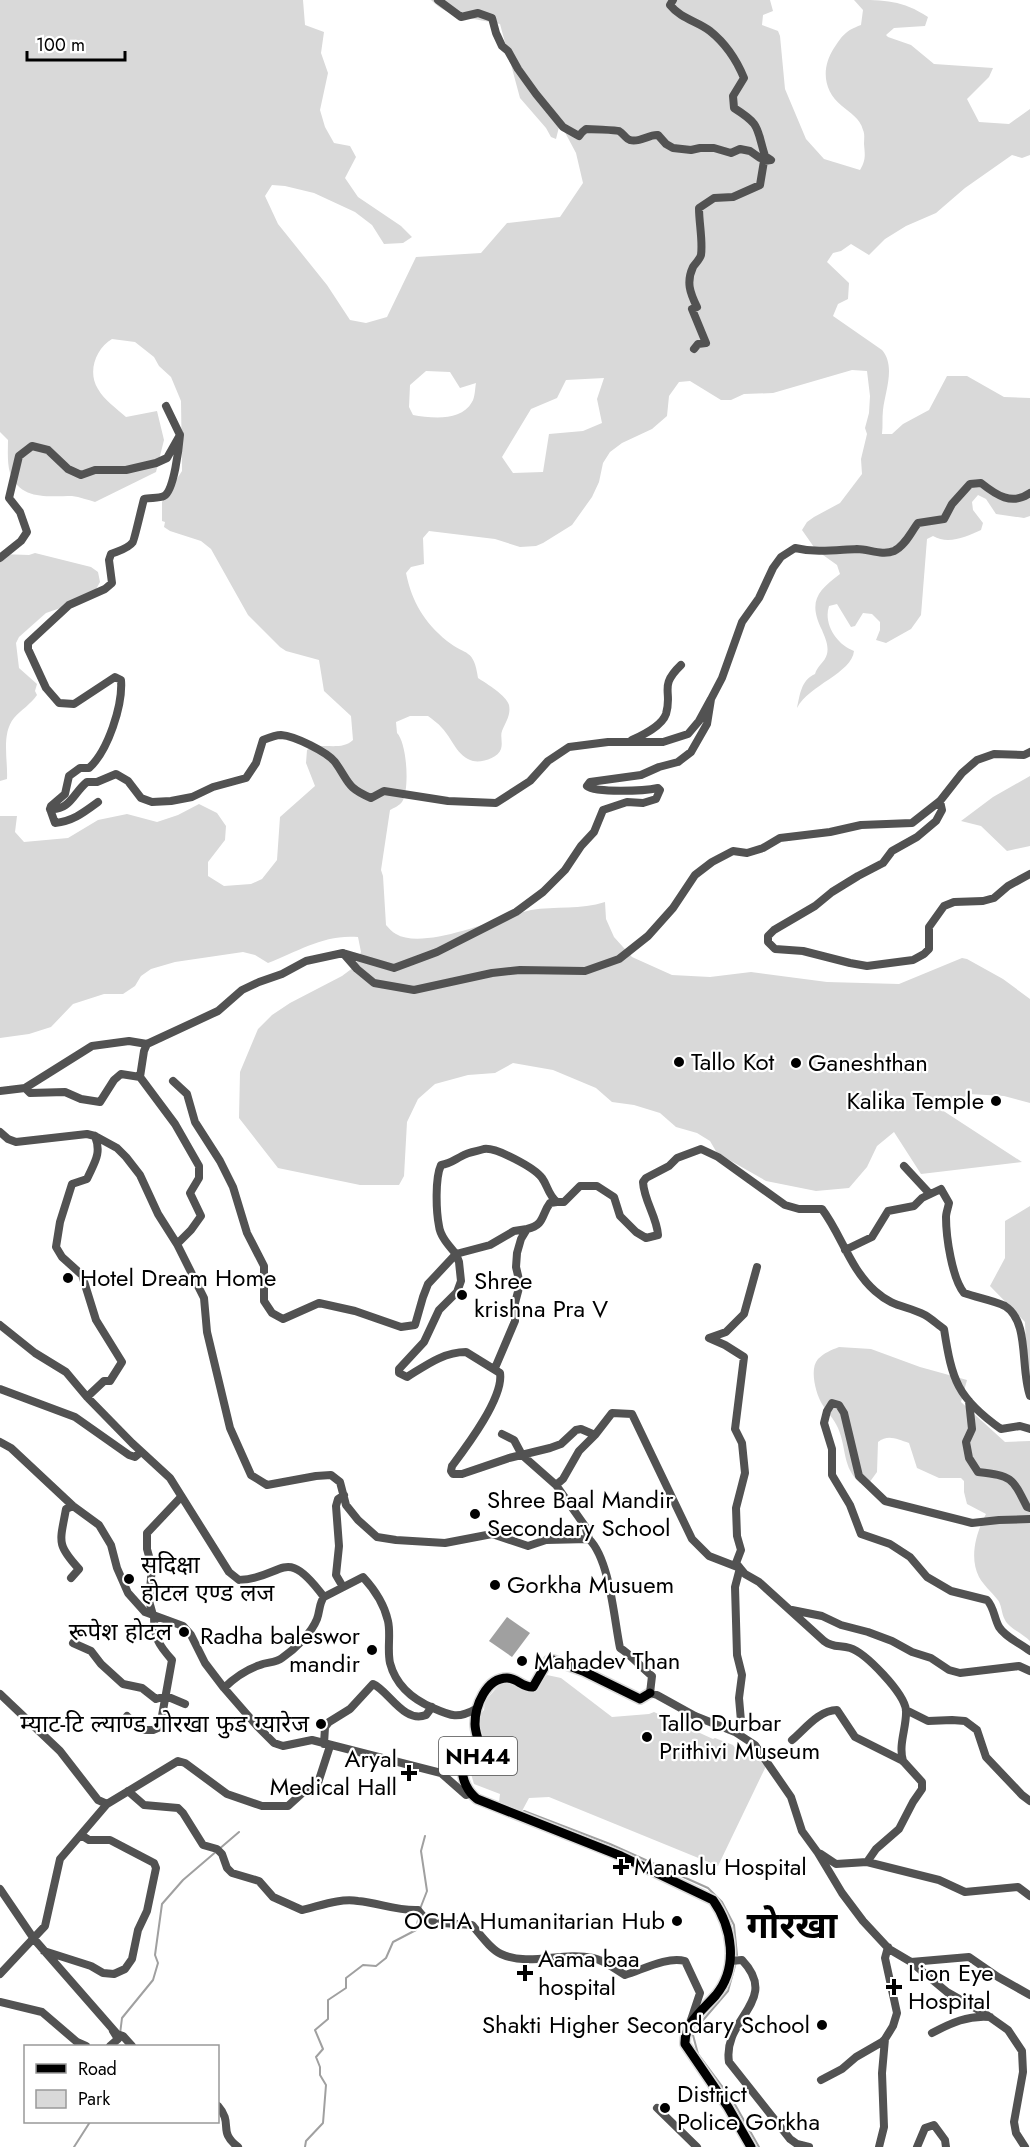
<svg xmlns="http://www.w3.org/2000/svg" width="1030" height="2147" font-family="Jost,'Noto Sans Devanagari',sans-serif">
	<style>
		.green { fill: #d9d9d9; fill-rule: evenodd }
		.water { fill: #a0a0a0 }
		.lines { fill: none; stroke-linecap: round; stroke-linejoin: round }
		.stream { stroke: #a0a0a0; stroke-width: 2 }
		.major-casing { stroke: #dbdbdb; stroke-width: 12 }
		.minor { stroke: #525252; stroke-width: 8 }
		.major { stroke: #000; stroke-width: 9 }
		.poi-dot { fill: #000; stroke: #fff; stroke-width: 2 }
		.labels { text-anchor: middle; stroke-width: 4.5; stroke-linejoin: round; paint-order: stroke }
		.shield { fill: #fff; stroke: #4c4c4c; stroke-width: 1.5 }
		.shield-label { font-size: 22px; font-weight: bold; fill: #000 }
		.poi-label { font-size: 24px; fill: #000; stroke: #fff; text-anchor: start }
		.town-label { font-size: 36px; font-weight: bold; fill: #000; stroke: #fff }
	</style>
	<rect width="100%" height="100%" fill="#fff"/>
	<path class="green" d="M0,0H303L305,25L324,32L321,53L328,73L320,110L325,127L334,143L350,146L356,157L345,178L358,197L401,226L412,237L403,243L384,244L372,225L355,212L314,193L285,186L272,185L265,196L278,224L327,285L350,320L366,323L387,317L416,257L481,253L507,223L560,217L583,183L576,153L560,123L556,139L551,137L546,128L520,98L500,24C476,18 449,19 431,0H770L773,11L763,15L762,25L778,31L780,36L785,89L806,139L824,159L860,170C866,160 865,155 864,144C864,139 865,134 863,130C860,118 850,113 842,106C823,91 821,68 834,48C843,35 845,31 861,25L863,10L854,0C885,0 902,0 928,17L925,26L894,28L886,35L888,37L911,45L934,64L993,68L989,77L967,99L979,122L1009,124L1030,109V155L1022,158L1012,155L965,188L936,213L906,226L885,239L869,255L851,244L841,251L833,253L827,262L849,283L848,299L838,304L833,316L882,350C896,366 885,392 883,410C882,418 883,426 882,434H892L903,424L929,410L947,376H967L1004,397L1030,398V516L1024,518L996,514L986,499L978,495L972,502L973,510L983,523L981,530C966,537 948,545 933,536L927,539L921,615L911,629L886,643L876,640L880,630V622L872,614L863,613L855,626L851,627L837,604L829,606C823,624 837,645 854,651C852,673 809,685 797,708C800,695 801,680 815,674C817,666 825,662 827,654C829,645 825,638 822,630C808,602 817,591 840,574L837,565L816,550L802,530L807,522L814,517L840,503L862,474L861,459L867,434L865,428L869,413L870,396L867,371L852,370L773,393L744,394L731,400H721L690,381L679,382L669,396L667,416L652,429L622,443L610,452L603,463L599,482L592,497L572,525L543,543L536,546L520,547L495,539L429,531L423,538L424,564L411,567L406,573C412,602 424,622 447,641C466,656 474,648 478,678C487,684 506,695 509,705C511,715 506,721 502,731C500,736 503,743 501,749C498,758 482,763 473,761C457,757 452,738 442,728C438,723 433,720 428,716H410L396,722L397,733C407,743 410,790 402,802C400,805 394,808 390,810L381,870L383,876L386,925C389,928 392,932 396,934C424,951 499,917 531,910C555,906 581,910 605,902L606,919L614,937L632,957L672,975L710,977L751,972L827,982L899,984L962,958L967,959L1003,979L1030,999V1103L1004,1096L969,1094L942,1110L1022,1162L921,1174L894,1132L877,1146L867,1167L849,1188L816,1191L766,1181L717,1153L710,1141L697,1133L676,1127L660,1113L634,1105L612,1102L596,1088L553,1070L513,1063L495,1073L468,1075L435,1084L418,1099L407,1122L404,1176L399,1185H360L278,1168L239,1118L240,1072L258,1029L272,1015L290,1003L342,976L354,967L361,952L358,937C324,934 299,951 268,963L255,955L243,952L175,962L151,969L141,976L135,986L123,994H104L73,1004L51,1027L29,1034L0,1038V816H17L15,832L24,842L68,838L98,820L127,814L157,822L178,815L199,804L217,813L226,826L225,840L208,862V876L224,886L251,884L262,879L277,860L280,817L315,786L306,763L307,750C321,741 341,752 353,740L351,716L324,691L319,660L286,651L280,647L248,615L211,549L201,541L170,531L164,527L165,522L162,521V502L182,471L181,401L171,377L159,366L154,357L135,342L112,339C96,348 87,372 98,389C104,400 116,408 126,417L157,411L164,440L156,472L95,502C88,500 80,497 72,496C50,496 20,501 10,473C7,463 8,450 8,440L0,432ZM426,371L450,372L460,388L476,383C475,388 475,398 472,402C461,422 431,418 413,415L409,407L410,385ZM604,378L597,399L602,423L583,431L549,434L543,472L513,473L502,457L531,409L557,398L566,380Z
		M35,553L91,567L98,572L100,582L94,593L69,605L46,613L19,637L16,643L19,668L37,684L35,691L37,695C31,704 21,710 14,718C1,734 8,760 7,779L0,781V554L29,555Z
		M1030,776V846L1007,851L981,826L961,821L993,797Z
		M1030,1206V1377L1027,1372L1025,1322L990,1286L1005,1258V1221Z
		M839,1347L871,1349L920,1367L967,1380L961,1402L1005,1442L1030,1441V1641C1023,1634 1009,1628 1005,1620C1001,1613 1002,1604 997,1599C991,1591 984,1586 979,1577C969,1557 976,1533 986,1514L967,1504L964,1492V1481L961,1478H939L917,1468L909,1443C897,1439 888,1434 878,1442L877,1472L869,1483H860C842,1467 847,1449 838,1428C834,1419 827,1412 822,1404C816,1394 809,1369 818,1359C824,1353 831,1350 839,1347Z
		M547,1675L561,1678L612,1717L649,1714L654,1712L713,1739L715,1738L733,1745L738,1752L767,1764L718,1866L549,1797L529,1798L522,1811L499,1802L500,1794L474,1784L469,1767L486,1757V1746L479,1724V1717L484,1710L485,1701L500,1684L507,1681L534,1693Z"/>
	<path class="water" d="M507,1617L530,1633L512,1657L489,1641Z"/>
	<g class="lines">
		<path class="stream" d="M524,1811L610,1844L708,1888L722,1902L734,1925L737,1955
			M420,1909L427,1891L421,1851L425,1836
			M736,1962L728,1991L704,2019L693,2035L698,2054L733,2101L759,2147
			M120,2034L122,2018L153,1980L158,1963L155,1955L162,1904L183,1880L239,1832
			M74,2147L90,2122
			M305,2147L306,2141L323,2123L326,2085L320,2075V2067L316,2057L323,2049L315,2030L328,2019V2000L346,1988V1978L363,1965L376,1966L386,1958L393,1942L416,1930L419,1915"/>
		<g class="major-casing">
			<path id="major" d="M650,1693L640,1699L583,1671L553,1660L548,1661L533,1687C523,1688 517,1678 507,1678C486,1678 475,1706 475,1724C475,1733 480,1742 480,1751L476,1759L463,1768C461,1779 468,1792 477,1799L621,1856L713,1900C732,1927 739,1967 716,1995C703,2010 684,2023 685,2044L728,2107L751,2147"/>
		</g>
		<path class="minor" d="M438,0L461,17L478,13L492,18L496,33L502,46L508,51L518,69L536,94L563,127L579,136C581,133 583,131 586,129C588,129 616,130 619,131C623,133 626,139 630,140C640,143 649,134 658,135L666,144L673,148L691,150L700,148H714L731,153L740,149L750,151L760,158L765,156
			M673,0L670,5C681,19 697,21 710,31C725,43 737,61 744,78L733,96L734,108C761,125 756,127 765,156L771,160L764,161L760,185L733,197L714,198L699,208C699,223 703,241 701,255C700,259 695,264 693,267C686,282 690,293 697,307L692,309L706,343L698,344L694,349
			M180,435C179,447 174,491 164,496C158,499 150,497 144,499C142,506 134,541 133,542C128,549 118,551 111,554L109,560L112,583L105,589L69,605L28,643V649L46,688L59,703L74,704L115,677L121,680C123,705 108,751 89,768H80L69,776L65,794L51,806L50,809C70,811 74,792 87,782H97L116,774L128,781L141,798L152,802L171,801L192,797L213,787L246,778L256,763L263,740C268,738 276,735 281,735C295,736 327,752 335,762C350,783 346,787 371,798L384,791L448,801L496,803L530,781L548,761L569,747L608,742H663L688,734L699,721L711,699
			M0,558L21,541L27,532L20,512L9,498L19,456L32,446L48,450L68,469L81,475L95,470H126L156,463L167,458L180,435L166,406
			M632,740C643,735 662,726 666,714C673,691 658,687 681,665
			M940,801L942,810L936,821L917,837L892,851L883,863L858,876L832,892L815,906L774,930L768,936V942L775,949L803,951L850,963L867,966L913,960L924,954L929,949V927L944,906L954,902L983,901L994,898L1008,886L1030,874
			M50,809L55,823C73,821 83,813 98,802
			M343,953L394,968L437,952L516,912L543,892L565,870L581,846L594,832L603,810L627,802L643,803L656,799L660,790L658,788C644,791 596,793 587,786L590,782L641,775L659,767L678,762L691,752L707,724L711,699L722,678L742,622L759,598L773,568L781,557L795,548C816,553 835,550 857,549C869,549 882,556 894,551C905,546 911,532 918,523L944,519L952,504L970,484L981,483C996,495 1012,506 1030,493
			M147,1044L144,1051L140,1077L175,1124L199,1166V1178L190,1193L201,1216L191,1230L177,1244
			M173,1081L187,1094L195,1122L220,1161L233,1187L247,1233L264,1266V1301L272,1313L283,1319L319,1303L355,1311L401,1327L415,1325L423,1297L428,1284L456,1254C449,1246 440,1236 439,1226C436,1211 435,1178 441,1165C450,1164 454,1160 462,1156C468,1152 478,1151 484,1149C496,1147 535,1168 542,1178C548,1186 548,1195 557,1202H564L580,1186H597L614,1197L620,1216L636,1232L646,1238L658,1235C657,1217 644,1201 643,1182L646,1178L669,1166L677,1158L701,1149L718,1157L785,1205L799,1209H822C841,1234 850,1269 875,1291C894,1308 906,1305 925,1315C932,1319 938,1325 944,1329C952,1380 957,1398 1001,1429L1020,1426L1030,1429
			M25,1088L30,1093L65,1092L81,1099L100,1102L114,1080L121,1074L140,1077
			M0,1091L25,1088L92,1046L129,1041L147,1044L218,1011L242,990L259,982L282,974L306,961L343,953L357,969L374,983L414,990L492,973L520,970L585,971L619,959L648,936L673,908L695,875L712,862L733,851L747,853L763,848L780,838L830,832L861,825L912,823L940,801L962,773L977,760L994,754L1024,755L1030,752
			M0,1132L8,1139L16,1142L87,1134L95,1136L117,1148L126,1157L140,1175L158,1214L177,1244L204,1298L207,1332L230,1428L251,1475L267,1485L316,1476L331,1475L340,1482L346,1505L358,1520L377,1537L396,1540L445,1543L492,1534L528,1546L546,1540L589,1539C610,1560 614,1619 620,1648C630,1654 642,1668 652,1676L650,1693L657,1695L695,1716L735,1732L755,1745L791,1797L802,1831L818,1853L842,1893L863,1921L889,1949L911,1962L947,1992L984,2013L1008,2030L1022,2051L1023,2072L1014,2122L1016,2133L1025,2147
			M904,1166L929,1193
			M527,1229L514,1231L490,1245L456,1254L459,1262L461,1281L457,1292L439,1310L424,1342L399,1369V1373L407,1377C425,1366 443,1352 466,1352L500,1373C504,1397 467,1446 452,1466L451,1471L453,1474H462L509,1458L550,1448L561,1444L576,1430L581,1429L595,1435L579,1451L563,1479L556,1485
			M845,1250L872,1237L888,1211L914,1206L922,1198L941,1189L949,1203C948,1208 946,1213 946,1217C946,1237 952,1278 964,1293C978,1298 992,1300 1005,1306C1030,1322 1020,1368 1030,1396
			M0,1325L35,1353L66,1372L87,1397L132,1443L170,1478L229,1572L239,1580C285,1578 284,1543 324,1597L363,1577C375,1590 384,1603 388,1621C391,1634 387,1649 390,1663C396,1686 412,1699 433,1708C451,1716 458,1719 476,1709
			M495,1368L515,1321V1303L520,1284L516,1267L517,1253L521,1239L527,1229C545,1225 541,1215 550,1203L557,1202
			M0,1389L75,1417L129,1455L135,1457L141,1452
			M87,1397L104,1381H110L122,1362L96,1320L82,1275L62,1257L56,1247L60,1222L72,1184L87,1179C94,1163 102,1154 95,1136
			M969,1401L972,1429L966,1442L969,1458L978,1472C1012,1476 1012,1477 1027,1507L1030,1508
			M502,1434L514,1440L522,1455L556,1485L585,1526L589,1539
			M595,1435L612,1413L632,1414L692,1539L709,1556L740,1568L745,1574L759,1582L824,1641C833,1648 840,1645 850,1648C866,1653 904,1693 906,1710C907,1727 898,1744 903,1761
			M0,1442L11,1448L73,1506L99,1525L111,1545L117,1568L128,1593L145,1612L183,1626L191,1635L205,1663L224,1688L257,1726L274,1743L283,1746L312,1740L441,1773L466,1795L471,1793
			M1030,1519L999,1520L972,1523L885,1501L859,1476L844,1413L839,1405L832,1403L827,1411L824,1423L832,1449V1475L850,1505L861,1534L890,1544L910,1557L927,1577L951,1591L987,1600C994,1607 994,1618 999,1627C1006,1638 1020,1643 1030,1651
			M71,1578L79,1569C56,1544 60,1542 66,1509L73,1506
			M343,1587L336,1575L339,1546L336,1506L338,1499L344,1495
			M792,1610L822,1616L841,1625L868,1632L892,1641L912,1652L931,1658L949,1670L960,1673L1019,1666L1030,1671
			M153,1615L149,1601L152,1567L147,1549V1533L181,1497
			M73,1643L91,1651L101,1664L123,1684L142,1688L156,1699L166,1696L185,1704
			M224,1688C235,1677 245,1670 260,1665C267,1662 276,1663 282,1658C295,1649 311,1634 317,1619C320,1611 319,1603 324,1597
			M0,1694L60,1751L98,1800L107,1804
			M906,1710L928,1721L952,1720L965,1721L977,1730L986,1757L1022,1795L1030,1801
			M127,1716L141,1730H153L160,1727L172,1660C158,1644 154,1638 154,1616
			M735,1732L740,1727L741,1721L739,1698L742,1675L737,1655L735,1587L740,1568L736,1563L741,1550L737,1536L736,1508L745,1473L742,1443L735,1429L744,1357L725,1345L709,1338L726,1332L744,1314L757,1267
			M792,1740C805,1729 819,1710 837,1710L855,1737L903,1761L922,1782V1789L913,1802L899,1829L876,1849L867,1862
			M324,1744L325,1727L329,1722L350,1709L373,1684C388,1690 404,1724 426,1715L432,1707
			M128,1791L144,1805L178,1808L183,1813L203,1845L217,1849L222,1854L227,1868L232,1873L259,1881L273,1897L302,1910C320,1906 339,1898 358,1901C379,1903 397,1911 418,1910L428,1922L472,1925C480,1934 490,1949 501,1954C530,1967 562,1951 593,1958C604,1960 615,1969 625,1975C642,1970 667,1956 685,1961L700,1993L691,2020
			M821,1854L836,1864L867,1862L939,1880L965,1892L1018,1887L1030,1896
			M0,1889L34,1939L117,2034L123,2036L132,2046
			M44,1951L91,1966L103,1973L114,1974L125,1969L132,1959L138,1930L147,1911L156,1868L154,1863L110,1840H89L81,1835
			M730,1961L742,1960C781,2001 722,2018 729,2062L790,2139L797,2144L809,2147
			M911,1962L969,1957L998,1977L1030,1995
			M0,1974L45,1926L60,1859L107,1804L178,1761L185,1763L227,1794L262,1806H288L310,1786H317L330,1746
			M0,2002L42,2012L77,2042L86,2046
			M932,2033C951,2023 968,2015 990,2017
			M110,2046L118,2039L113,2031
			M821,2080L842,2069L856,2057L882,2042L885,2039
			M218,2106C234,2124 217,2131 238,2147
			M657,2108L697,2147
			M879,2147L884,2127L882,2073L885,2039L893,2026L897,2013L885,1958L888,1947
			M917,2147L925,2128L934,2125L945,2140L946,2147"/>
		<use href="#major" class="major"/>
	</g>
	<g class="poi-dot">
		<circle cx="679" cy="1062" r="6"/>
		<circle cx="796" cy="1063" r="6"/>
		<circle cx="996" cy="1101" r="6"/>
		<circle cx="68" cy="1278" r="6"/>
		<circle cx="462" cy="1295" r="6"/>
		<circle cx="475" cy="1514" r="6"/>
		<circle cx="129" cy="1579" r="6"/>
		<circle cx="495" cy="1585" r="6"/>
		<circle cx="184" cy="1632" r="6"/>
		<circle cx="372" cy="1650" r="6"/>
		<circle cx="522" cy="1661" r="6"/>
		<circle cx="321" cy="1724" r="6"/>
		<circle cx="647" cy="1737" r="6"/>
		<path d="M406 1764h6v6h6v6h-6v6h-6v-6h-6v-6h6z"/>
		<path d="M618 1858h6v6h6v6h-6v6h-6v-6h-6v-6h6z"/>
		<circle cx="677" cy="1921" r="6"/>
		<path d="M522 1964h6v6h6v6h-6v6h-6v-6h-6v-6h6z"/>
		<path d="M891 1978h6v6h6v6h-6v6h-6v-6h-6v-6h6z"/>
		<circle cx="822" cy="2025" r="6"/>
		<circle cx="665" cy="2108" r="6"/>
	</g>
	<g class="labels">
		<rect class="shield" x="439" y="1737" width="78" height="38" rx="4.5"/>
		<g class="shield-label">
			<text x="478" y="1764">NH44</text>
		</g>
		<g class="poi-label">
			<text x="691" y="1070">Tallo Kot</text>
			<text x="808" y="1071">Ganeshthan</text>
			<text x="984" y="1109" text-anchor="end">Kalika Temple</text>
			<text x="80" y="1286">Hotel Dream Home</text>
			<text x="474" y="1289">Shree<tspan x="474" dy="28">krishna Pra V</tspan></text>
			<text x="487" y="1508">Shree Baal Mandir<tspan x="487" dy="28">Secondary School</tspan></text>
			<text x="141" y="1573">सदिक्षा<tspan x="141" dy="28">होटल एण्ड लज</tspan></text>
			<text x="507" y="1593">Gorkha Musuem</text>
			<text x="172" y="1640" text-anchor="end">रूपेश होटल</text>
			<text x="360" y="1644" text-anchor="end">Radha baleswor<tspan x="360" dy="28">mandir</tspan></text>
			<text x="534" y="1669">Mahadev Than</text>
			<text x="659" y="1731">Tallo Durbar<tspan x="659" dy="28">Prithivi Museum</tspan></text>
			<text x="309" y="1732" text-anchor="end">म्याट-टि ल्याण्ड गोरखा फुड ग्यारेज</text>
			<text x="397" y="1767" text-anchor="end">Aryal<tspan x="397" dy="28">Medical Hall</tspan></text>
			<text x="634" y="1875">Manaslu Hospital</text>
			<text x="665" y="1929" text-anchor="end">OCHA Humanitarian Hub</text>
			<text x="538" y="1967">Aama baa<tspan x="538" dy="28">hospital</tspan></text>
			<text x="908" y="1981">Lion Eye<tspan x="908" dy="28">Hospital</tspan></text>
			<text x="810" y="2033" text-anchor="end">Shakti Higher Secondary School</text>
			<text x="677" y="2102">District<tspan x="677" dy="28">Police Gorkha</tspan></text>
		</g>
		<g class="town-label">
			<text x="792" y="1938">गोरखा</text>
		</g>
	</g>
	<rect x="24" y="2045" width="195" height="78" fill="#ffffff" stroke="#999999" stroke-width="1.5"/>
	<rect x="36" y="2064" width="30" height="9" fill="#000000" stroke="#999999" stroke-width="1.5"/>
	<text x="78" y="2075" font-size="18" fill="#000000">Road</text>
	<rect x="36" y="2090" width="30" height="18" fill="#d9d9d9" stroke="#999999" stroke-width="1.5"/>
	<text x="78" y="2105" font-size="18" fill="#000000">Park</text>
	<path d="M27 51v9h98v-9" fill="none" stroke="#000000" stroke-width="3"/>
	<text x="36" y="51" font-size="18" fill="#000000" stroke="#ffffff" stroke-width="4.5" paint-order="stroke">100 m</text>
</svg>
